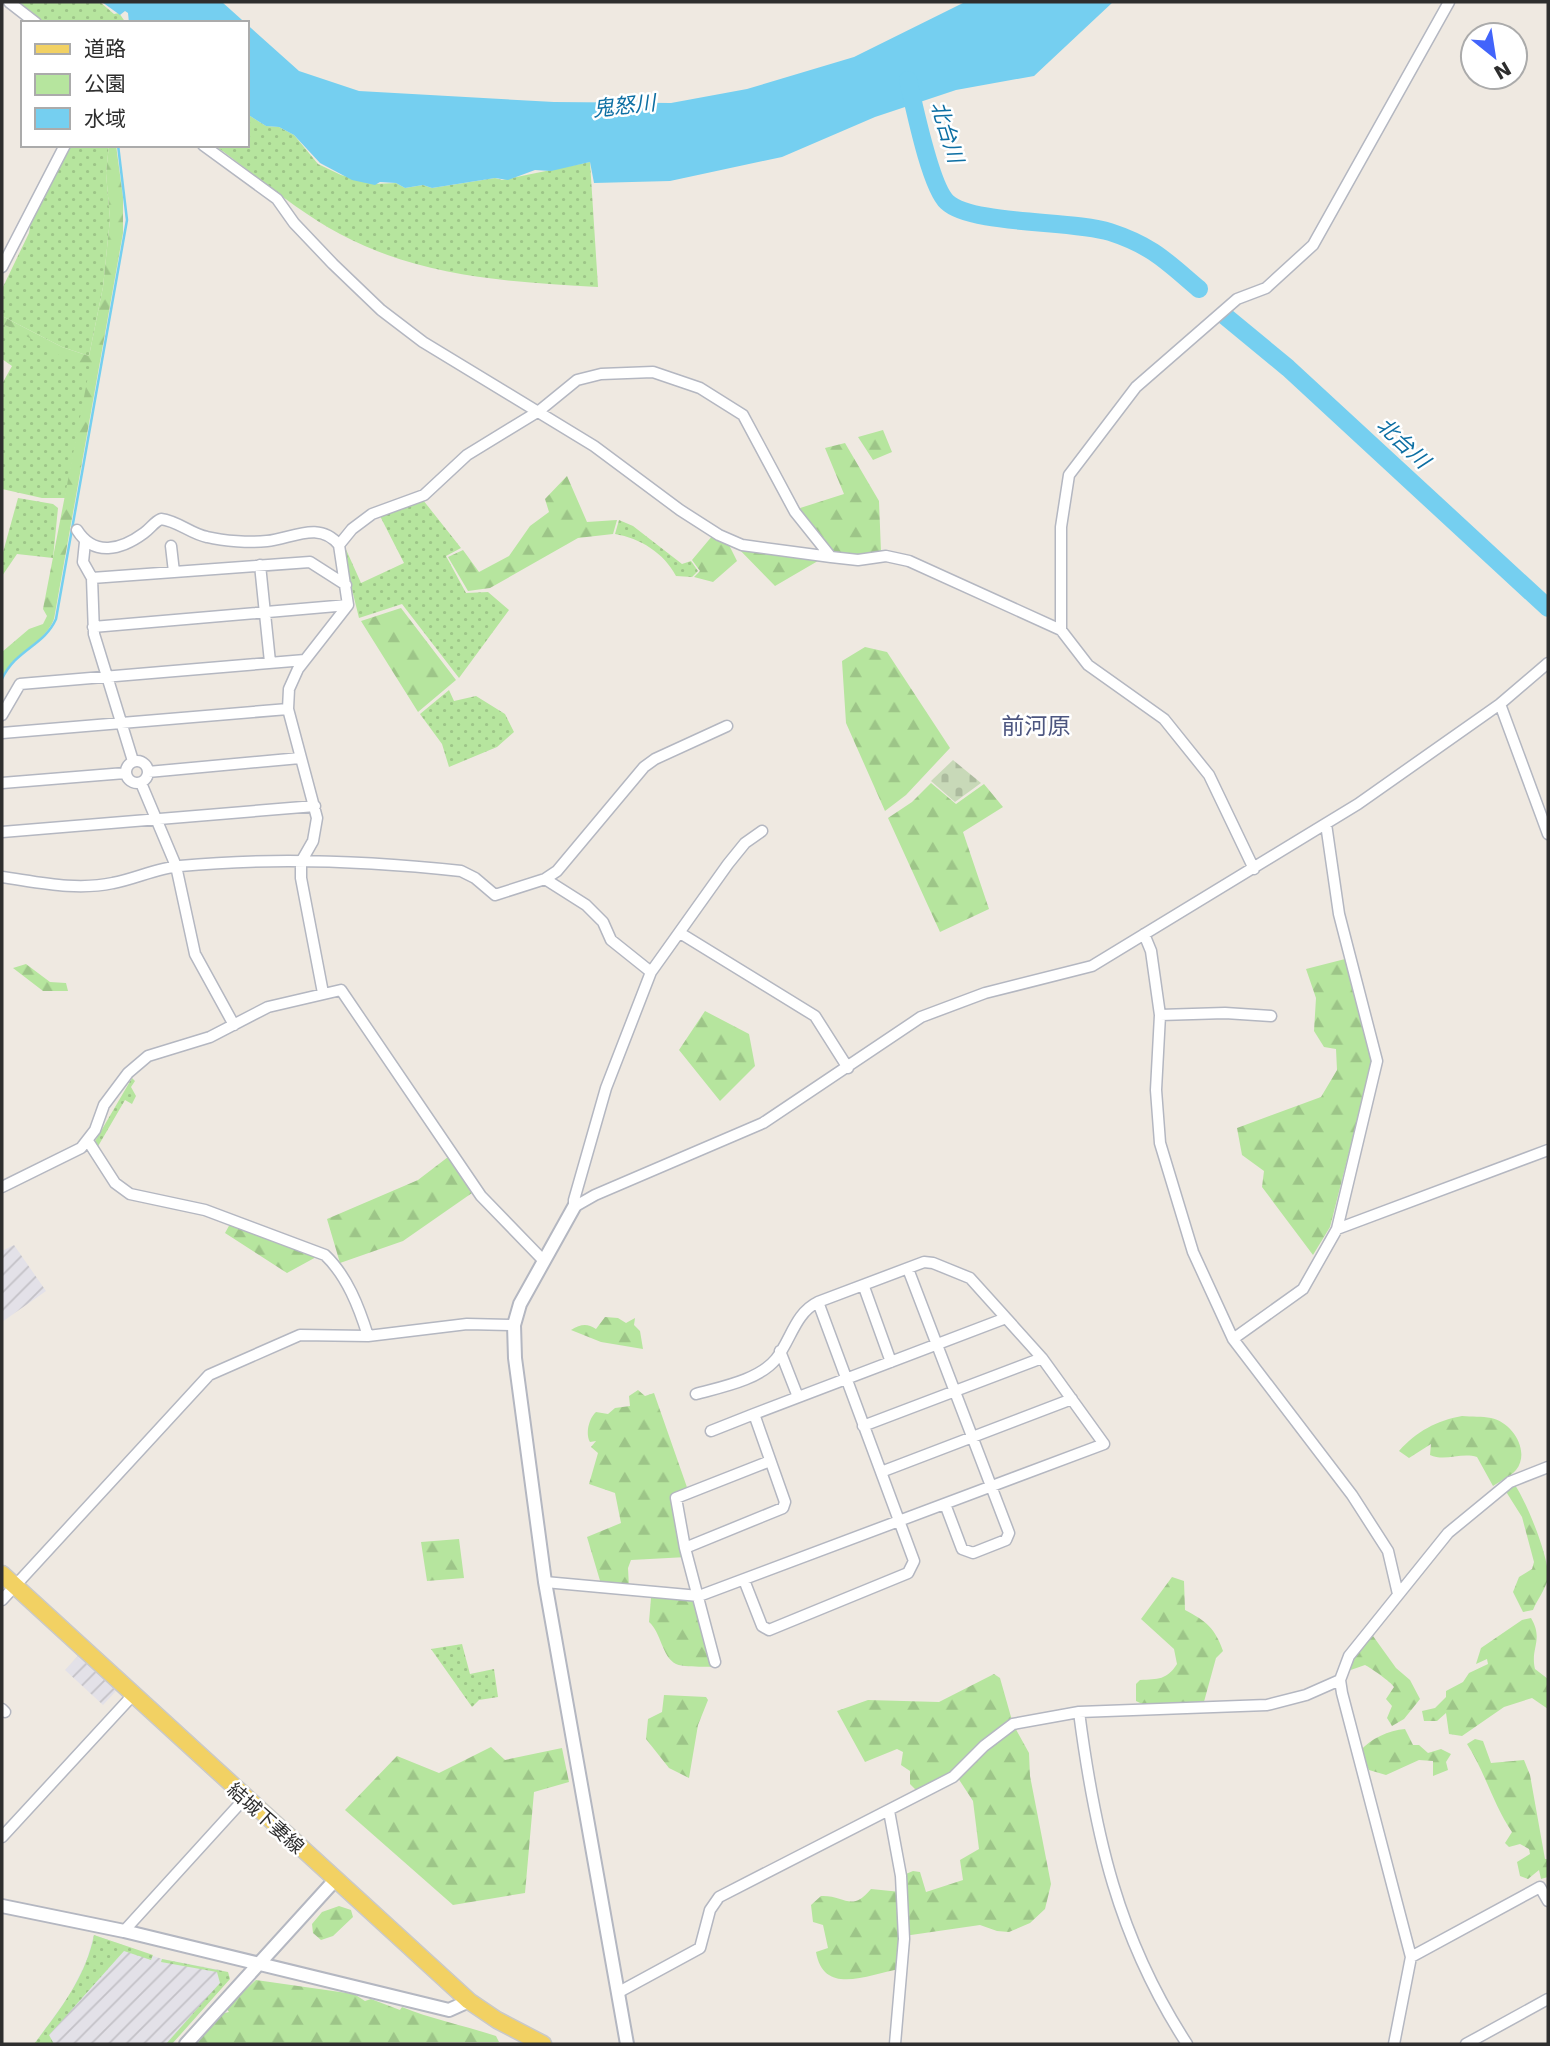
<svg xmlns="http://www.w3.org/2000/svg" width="1550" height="2046" font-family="'DejaVu Sans','Noto Sans JP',sans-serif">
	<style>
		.industrial { fill: url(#industrial-furrows) }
		.green { fill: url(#green-dots) }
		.forest { fill: url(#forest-firs) }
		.cemetery { fill: url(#cemetery-stones) }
		.water { fill: #75cff0 }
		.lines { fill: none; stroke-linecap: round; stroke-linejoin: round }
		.stream { stroke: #75cff0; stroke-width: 2.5 }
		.river { stroke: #75cff0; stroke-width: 18 }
		.minor-casing { stroke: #b4b7c1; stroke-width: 13 }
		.tertiary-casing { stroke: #b4b7c1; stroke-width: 16 }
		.primary-casing { stroke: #c9c9c9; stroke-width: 19 }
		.minor { stroke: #fff; stroke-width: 10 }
		.tertiary { stroke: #fff; stroke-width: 12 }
		.primary { stroke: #f2d163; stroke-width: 16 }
		.labels { text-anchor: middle; stroke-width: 5; stroke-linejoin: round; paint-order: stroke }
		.street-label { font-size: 19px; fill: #2e2e2e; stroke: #fff }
		.water-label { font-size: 21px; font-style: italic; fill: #0d6fa3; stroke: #fff }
		.quarter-label { font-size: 23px; fill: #4d5680; stroke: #fff }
	</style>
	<defs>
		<pattern id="industrial-furrows" width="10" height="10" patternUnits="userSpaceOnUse" patternTransform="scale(1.75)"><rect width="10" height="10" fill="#e3e1e8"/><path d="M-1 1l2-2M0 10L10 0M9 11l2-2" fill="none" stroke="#c3c1c7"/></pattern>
		<pattern id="green-dots" width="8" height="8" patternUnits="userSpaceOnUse" patternTransform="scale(1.75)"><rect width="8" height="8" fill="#b6e59e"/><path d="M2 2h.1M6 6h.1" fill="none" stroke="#9dc588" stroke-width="1.8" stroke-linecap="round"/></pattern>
		<pattern id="forest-firs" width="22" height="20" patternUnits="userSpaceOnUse" patternTransform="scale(1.75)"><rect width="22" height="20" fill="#b6e59e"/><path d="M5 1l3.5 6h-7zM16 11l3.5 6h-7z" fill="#9dc588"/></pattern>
		<pattern id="cemetery-stones" width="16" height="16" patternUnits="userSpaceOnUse" patternTransform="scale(1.75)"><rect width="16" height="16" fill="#c8d9b8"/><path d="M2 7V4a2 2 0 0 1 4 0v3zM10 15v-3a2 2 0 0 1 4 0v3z" fill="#acbb9e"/></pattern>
	</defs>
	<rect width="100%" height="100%" fill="#efe9e1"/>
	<path class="industrial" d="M14,1245L46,1291L2,1322V1251Z
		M78,1656L116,1691L103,1705L65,1670Z
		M94,1935L162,1959L220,1970L224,1985L172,2044H34L69,1996L86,1962Z"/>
	<path class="green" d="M15,2H100L114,14L119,13L126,23H43Z
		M247,114L266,126L279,127L294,135L318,164L341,175L375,184L396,183L405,188L423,185L432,188L495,178L502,180L590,162L598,287C509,282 420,277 340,234C295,210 255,174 214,145H247Z
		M68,145H109L106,173L110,219L103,287L89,356L62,347L2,316V289L29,233L32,214Z
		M2,324C33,335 59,354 91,365L65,498H42L2,489V384L12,366L2,359Z
		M18,498L53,504L58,508L53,558L17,554L2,576V556Z
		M423,500L461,548L446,556L466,593L488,592L509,610L459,678L402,604L359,618L342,549L344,545L361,583L404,563L380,516Z
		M619,520L633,526L682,564L691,561L698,571L692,577L676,576C664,553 640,538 615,534Z
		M449,690L454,701L476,696L505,714L514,732L497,747L449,767L442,744L420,714Z
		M132,1078L135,1081L131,1087L136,1096L132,1104L125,1100L97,1148L94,1143Z
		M462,1644L470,1674L494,1669L498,1697L479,1700L472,1707L431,1649Z
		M94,1935L153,1955L151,1960L124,1951L49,2035L54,2044H34C59,2011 86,1977 94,1935Z
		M162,1959L228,1972L230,1979L172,2044H166L220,1983L217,1972L161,1962Z"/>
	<path class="forest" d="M109,145H116L123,197V233L54,619C44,645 16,649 2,677V652L29,629L43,624L47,616L43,609L90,366C60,362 31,335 2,324V316L62,347L89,356L103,287L110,219L106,173Z
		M883,430L892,452L873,460L858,437Z
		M845,443L879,501L881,552L858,556L832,553L797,509L844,494L825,448Z
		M567,476L587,522L617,520L613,534L578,538L490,588L468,591L448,557L463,550L479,572L509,556L530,526L549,512L545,499Z
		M713,535L727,541L737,561L713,582L694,577L700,571L692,560Z
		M733,543L823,558L775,586Z
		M401,608L456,680L418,712L361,621Z
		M865,647L887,652L950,748L906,795L885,811L846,723L842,661Z
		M931,783L956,804L984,784L1003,807L963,832L989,909L940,932L888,818L912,802Z
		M1345,959L1372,1062L1330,1227L1313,1255L1262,1187L1264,1171L1242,1155L1237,1128L1321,1097L1337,1070L1336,1049L1324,1047L1314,1031L1316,998L1306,969Z
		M26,964L50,982L66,983L68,991H43L13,968Z
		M705,1011L749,1034L755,1066L720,1101L679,1050Z
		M448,1157L472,1193L403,1241L340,1263L327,1219L418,1180Z
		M230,1224L318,1256L287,1273L225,1233Z
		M605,1317L618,1318L626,1323L635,1318L634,1325L640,1331L643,1349L601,1342L571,1330C581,1324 587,1323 596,1329Z
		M638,1390L645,1396L654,1393L689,1493L676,1499L687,1557L631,1560L628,1568L629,1588L601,1584L587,1537L621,1523L615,1493L589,1484L598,1453L591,1447L596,1441L590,1442C585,1434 589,1418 596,1412L608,1414L615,1408L630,1406L629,1396Z
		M1462,1416C1472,1417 1482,1416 1491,1418C1512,1422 1531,1451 1516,1470C1510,1477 1500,1481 1493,1486L1477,1457C1461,1452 1445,1462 1430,1455L1431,1444L1409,1458L1399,1451C1417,1431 1436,1421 1462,1416Z
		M1512,1484L1515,1485C1527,1503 1550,1559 1548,1579C1545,1590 1537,1600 1533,1610L1523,1612L1513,1592L1519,1577L1532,1569L1534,1562L1522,1517L1505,1490Z
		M459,1539L464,1578L427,1581L421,1542Z
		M1172,1577L1184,1581L1185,1610C1206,1621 1215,1628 1223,1651L1216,1658L1202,1709H1152L1136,1701V1684L1140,1680C1158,1679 1167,1680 1177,1664L1174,1649L1141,1619Z
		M651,1598H697L715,1667C705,1666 686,1668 676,1664C662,1657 661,1632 649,1622Z
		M1531,1618C1544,1640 1530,1648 1535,1669L1548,1679V1709L1532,1698L1504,1707L1462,1736L1449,1734L1446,1713L1437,1721H1424L1422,1711L1435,1708L1446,1697V1691L1463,1682L1469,1673L1488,1664L1487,1659L1476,1664L1481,1648L1522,1620Z
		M1373,1636L1396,1668L1410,1680L1420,1699L1404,1719L1392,1726L1387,1718L1392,1706L1386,1699L1394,1687C1391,1682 1371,1668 1365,1665L1345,1672L1358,1649Z
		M994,1674L1000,1678L1013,1724L1029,1753L1030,1776L1051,1884L1045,1909L1030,1923L1009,1932L997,1931L980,1925L904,1936L901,1969C870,1973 824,1998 816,1952L828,1948L823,1925L813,1922L811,1905L821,1896C845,1895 851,1913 871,1889L901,1892V1876L913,1871L920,1872L926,1892L963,1880L960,1860L979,1849L973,1801L956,1775L920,1794L910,1784V1771L901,1765L903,1752L897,1749L865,1762L837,1711L868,1700L939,1702Z
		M664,1695L706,1697L708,1700L698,1725L689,1778L669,1768L646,1739L648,1719L662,1712Z
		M1405,1729L1413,1745H1419L1428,1753L1441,1749L1451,1754L1446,1762L1448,1770L1433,1776V1761L1419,1760L1386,1775L1369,1770L1360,1751C1370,1739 1389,1730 1405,1729Z
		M1475,1739L1483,1741L1491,1763L1524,1760L1530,1775L1545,1859H1548V1877L1541,1879L1539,1870L1528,1879L1520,1876L1517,1862L1530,1854L1529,1849L1520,1844L1509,1847L1505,1843L1512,1832C1493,1804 1485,1772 1467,1744Z
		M491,1747L505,1760L562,1748L569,1782L534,1792L525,1893L453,1905L345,1810L397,1756L439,1773Z
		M339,1906L351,1910L353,1917L333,1936L321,1940L313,1933L312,1924L322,1912Z
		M256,1980L354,1994L365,2001L371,1999L400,2010L402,2007C431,2019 466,2026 496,2036L499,2042L192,2044H197L200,2040L199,2035L220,2014L229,2012L226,2008Z"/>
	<path class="cemetery" d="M953,760L981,783L955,802L931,781Z"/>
	<path class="water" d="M102,2H222L299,71L359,91L554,102L671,103L747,89L854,57L965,2H1113L1034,76L956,90L875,117L782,157L670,181L594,183L590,162L551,171L535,170L508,180L495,178L432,188L423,185L405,188L396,183L380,182L375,185L352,180L320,163L294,135L279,127L266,126L247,114V23H129L128,13L125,11L120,15Z"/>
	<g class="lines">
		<path class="stream" d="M2,679C16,649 44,646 56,619L127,220L118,145"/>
		<path class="river" d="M908,80C914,105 930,186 947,202C971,225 1072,220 1110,232C1153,246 1167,262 1199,289
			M1225,316L1288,368L1548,608"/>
		<g class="minor-casing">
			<path id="minor" d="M9,2L36,23
				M203,145L277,199L294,223L333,264L381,310L423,342L594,446L680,510L719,535L742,545L831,557L858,560L886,556L909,561L1061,630L1088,665L1164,719L1209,775L1254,869
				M2,267L65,145
				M77,530C94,557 121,550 144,533C151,528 154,522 161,519C178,521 191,534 207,537C224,541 250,543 267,541C291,539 319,520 339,545L348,605L298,669L289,689L288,709L317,818L313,841L301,862V878L323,993
				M85,542L83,562L92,578L94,634L133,761
				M339,545L352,529L372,514L424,495L467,455L539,411L577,380L601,374L653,372L700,388L743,415L795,512L831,557
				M171,546L174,572
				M260,565L270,662
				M92,578L310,562L346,585
				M93,627L348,605
				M1061,630V527L1069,475L1136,387L1237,299L1266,288L1313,245L1449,2
				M1500,704L1548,834
				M2,715L20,684L305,660
				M2,733L288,709
				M126 772a11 11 0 1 1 22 0a11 11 0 1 1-22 0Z
				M148,772L300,758
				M2,783L125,773
				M141,783L176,866L195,954L234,1025
				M2,832L315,806
				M2,877C38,882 76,891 113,883C135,879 157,868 180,866C272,857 369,861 461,871L475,878L495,895L545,879L557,871L644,767L655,759L727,726
				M545,879L586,905L603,922L611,940L651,972
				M680,933L815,1016L848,1068
				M1144,934L1151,951L1160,1015L1156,1090L1160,1143L1193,1252L1233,1339L1352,1495L1388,1551L1398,1594
				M1160,1015L1225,1013L1271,1016
				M88,1141L115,1183L130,1194L205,1210L325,1255C347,1276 359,1307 368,1336
				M2,1187L81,1148L95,1130L104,1105L128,1073L148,1056L210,1037L268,1007L341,990L481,1196L543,1260
				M574,1207L595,1195L763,1123L921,1017L985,993L1092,966L1358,804L1500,704L1548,663
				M574,1207V1200L606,1088L651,972L728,864L745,843L762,831
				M1337,1229L1548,1150
				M908,1269L1009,1533L1006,1540L973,1553L962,1549L945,1504
				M864,1287L891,1362
				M1233,1339L1303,1289L1337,1229L1377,1061L1339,914L1326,824
				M780,1351L798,1397
				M696,1394C721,1387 759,1380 776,1359C791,1340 795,1313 818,1302
				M863,1426L1042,1358
				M711,1431L754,1414
				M881,1472L1072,1399
				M685,1548L783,1508L785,1502L754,1414L1006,1318
				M545,1582L699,1596L1104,1444L1042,1358L970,1278L933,1263L924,1262L818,1302L914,1561L908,1573L769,1630L762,1626L744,1580
				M2,1600L209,1375L300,1335L368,1336L467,1324L514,1325
				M715,1662L685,1548L676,1498L770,1461
				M2,1709L5,1712
				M1079,1712C1095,1835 1118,1938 1187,2044
				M889,1811L901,1876L904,1939L895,2044
				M2,1837L133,1695
				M124,1931L245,1798
				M1411,1957L1540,1887L1548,1901
				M619,1992L700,1948L710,1910L719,1897L953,1777L984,1746L1013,1724L1079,1712L1267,1705L1306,1695L1340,1680
				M1394,2044L1411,1957L1342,1693L1340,1680L1349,1656L1448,1533L1510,1482L1548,1467
				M1466,2044L1548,1999"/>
		</g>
		<g class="tertiary-casing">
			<path id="tertiary" d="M574,1207L520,1304L514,1325L515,1358L545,1582L627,2044
				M2,1906L124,1931L449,2010L469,2001
				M186,2044L335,1880"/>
		</g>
		<g class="primary-casing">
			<path id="primary" d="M2,1574L469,2001L497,2020L543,2044"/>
		</g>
		<use href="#minor" class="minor"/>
		<use href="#tertiary" class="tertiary"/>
		<use href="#primary" class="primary"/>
	</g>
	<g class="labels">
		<g class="street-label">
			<text transform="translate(266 1818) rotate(42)" y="7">結城下妻線</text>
		</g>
		<g class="water-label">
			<text transform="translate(624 106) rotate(-6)" y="7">鬼怒川</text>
			<text transform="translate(947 132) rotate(73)" y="7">北台川</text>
			<text transform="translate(1403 443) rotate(43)" y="7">北台川</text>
		</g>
		<g class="quarter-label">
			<text x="1036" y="734">前河原</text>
		</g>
	</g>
	<rect width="1550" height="2046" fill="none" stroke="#2e2e2e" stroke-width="7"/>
	<rect x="21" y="21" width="228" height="126" fill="#ffffff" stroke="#ababab" stroke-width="2"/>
	<rect x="35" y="44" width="35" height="10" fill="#f2d163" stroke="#ababab" stroke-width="2"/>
	<text x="84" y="56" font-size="21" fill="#2e2e2e">道路</text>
	<rect x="35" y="74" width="35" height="21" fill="#b6e59e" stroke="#ababab" stroke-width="2"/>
	<text x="84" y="91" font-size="21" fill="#2e2e2e">公園</text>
	<rect x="35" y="108" width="35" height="21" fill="#75cff0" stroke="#ababab" stroke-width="2"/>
	<text x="84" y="126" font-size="21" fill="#2e2e2e">水域</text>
	<g transform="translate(1494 56) rotate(150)"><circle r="33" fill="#ffffff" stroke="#ababab" stroke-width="2"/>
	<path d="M0-5L12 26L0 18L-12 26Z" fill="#4264fb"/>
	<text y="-10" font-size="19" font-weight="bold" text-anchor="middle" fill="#2e2e2e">N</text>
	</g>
</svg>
